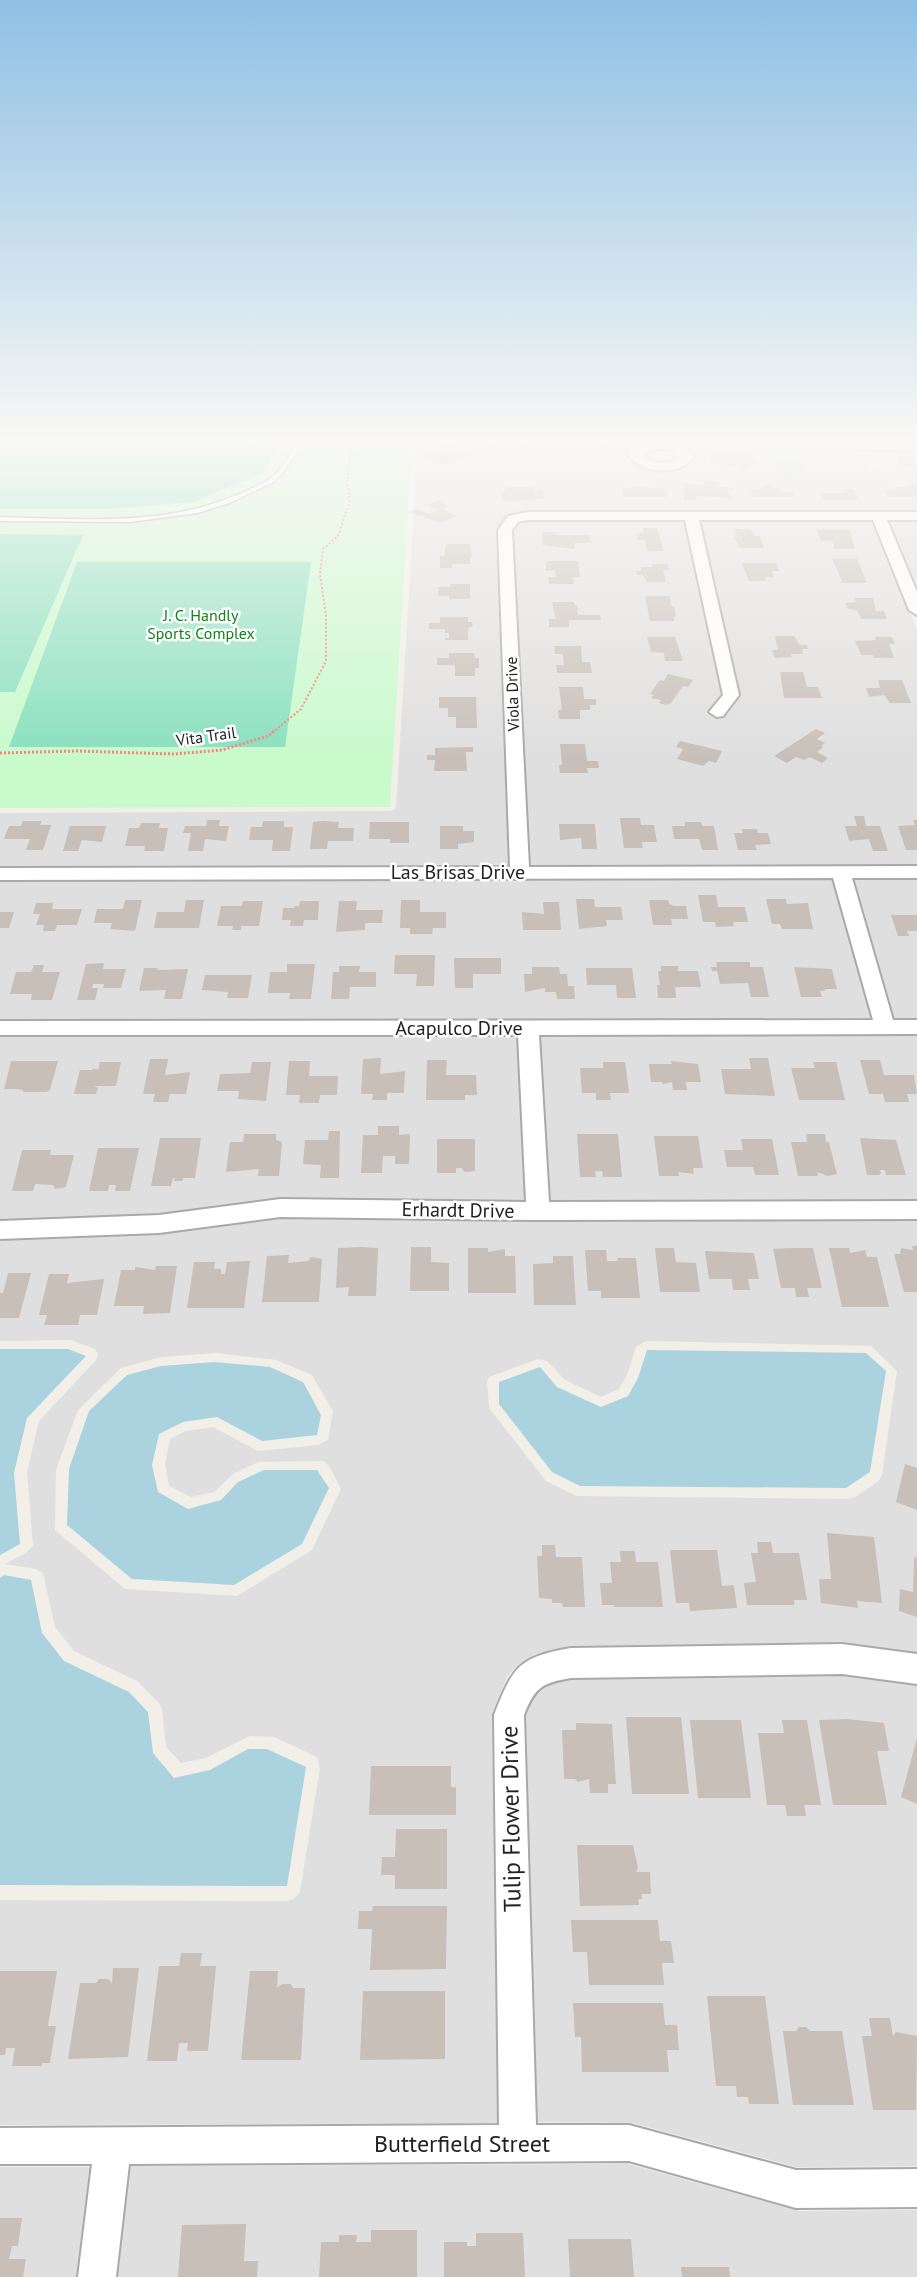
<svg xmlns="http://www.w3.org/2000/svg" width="917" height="2277" font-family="'PT Sans',sans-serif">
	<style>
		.residential { fill: #e0dfdf; fill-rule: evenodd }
		.wetland { fill: #c6e0d4 }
		.park { fill: #c8facc }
		.pitch { fill: #88e0be }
		.water { fill: #aad3df }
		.building { fill: #c7bfb8 }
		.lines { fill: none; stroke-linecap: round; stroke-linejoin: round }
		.service-casing { stroke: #a9a9a9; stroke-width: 3 }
		.minor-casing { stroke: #a9a9a9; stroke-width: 4 }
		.path-far1 { stroke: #fa8072; stroke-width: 2; stroke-dasharray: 2 2; stroke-linecap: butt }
		.path { stroke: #fa8072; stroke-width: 3; stroke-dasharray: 2 2; stroke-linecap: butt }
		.service { fill: #fff; fill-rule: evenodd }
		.minor { fill: #fff; fill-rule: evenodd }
		.labels { text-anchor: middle; stroke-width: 5; stroke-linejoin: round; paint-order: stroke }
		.far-park-label { font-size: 16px; fill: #0c8416; stroke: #fff }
		.far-street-label { font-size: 16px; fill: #222; stroke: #fff }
		.street-label { font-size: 20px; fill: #222; stroke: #fff }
		.near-street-label { font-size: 24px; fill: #222; stroke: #fff }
	</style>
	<rect width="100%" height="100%" fill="#f2efe9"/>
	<path class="residential" d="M418,442H485L498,446L576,442L633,448L629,457L637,464L666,470L686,465L692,461L693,454L687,449L672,443L624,442H748L768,458L805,452L806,442H856L868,470H882L873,449H917V513L509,516L504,518L498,530L510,867L0,869V813L390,811L396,809Z
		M530,519H684L722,695L705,714L721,718L740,696L699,519L872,520L917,630V867H530L513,530L520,522Z
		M917,519V591L887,520Z
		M832,878L872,1020L0,1021V880Z
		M852,878H917V1020H894Z
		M917,1034V1201L550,1203L539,1035Z
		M0,1035H517L525,1202L281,1199L159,1215L0,1221Z
		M280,1217L525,1220L917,1219V1656L570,1649L536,1654L511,1672L507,1677L492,1715L499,2123L0,2125V1900L286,1901L294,1899L300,1892L320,1768L317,1757L274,1737L250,1736L206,1758L181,1763L166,1747L162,1709L159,1703L137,1681L74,1651L55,1627L43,1573L36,1569L5,1564L26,1553L33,1545L27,1472L39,1421L96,1360L98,1354L95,1349L70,1340L0,1341V1239L159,1233ZM646,1341L871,1346L897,1371L882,1475L879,1481L855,1497L848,1499L577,1496L546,1481L489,1408L487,1382L489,1377L538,1359L547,1361L565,1380L601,1397L619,1389L627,1375L636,1347ZM217,1353L276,1360L312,1375L333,1411L328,1440L318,1445L258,1451L213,1427L186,1431L170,1439L165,1464L169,1486L191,1497L214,1492L233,1474L258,1462L323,1461L329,1466L341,1489L312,1550L237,1596L125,1589L55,1530L56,1470L78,1410L121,1368L161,1357Z
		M844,1674L917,1684V2166L796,2167L633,2123L537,2122L525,1718L536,1691L548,1681L573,1677Z
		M628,2164L800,2211L917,2210V2277H117L130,2166Z
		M0,2167H91L76,2277H0Z"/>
	<path class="wetland" d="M748,442H806L803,473L787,477Z"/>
	<path class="park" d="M0,442H412L390,807L0,808Z"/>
	<path class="pitch" d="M0,442H281L261,474L193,502L105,509H0Z
		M0,534L83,535L15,692H0Z
		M77,562H311L285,747H9Z"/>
	<path class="water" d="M0,1349H68L86,1356L27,1418L14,1473L20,1544L0,1555Z
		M647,1350L866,1353L886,1371L870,1472L846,1488L580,1486L552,1472L499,1404V1382L540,1367L557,1387L601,1407L628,1396L638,1378Z
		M214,1362L270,1367L303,1382L321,1415L317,1435L262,1441L217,1417L183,1422L159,1434L152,1465L158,1492L188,1509L221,1500L238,1482L264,1470H317L329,1488L302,1544L234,1585L132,1579L67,1525L69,1469L89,1411L127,1375L161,1366Z
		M4,1575L31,1580L42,1633L64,1661L129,1692L148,1712L153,1753L174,1778L210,1770L248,1749H267L306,1767L287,1886L0,1885V1578Z"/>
	<path class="building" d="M441,443L447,446L453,443L472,456L454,461L458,463L451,465L445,463L440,465L421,457L426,454L421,451L428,449L431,451L439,447L435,446Z
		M714,448H724V451L743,448L744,452H752L753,457H751L756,464H748V468H740L739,465L720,468L719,464H711L710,459H712Z
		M896,457H914L917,466H899Z
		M703,481L719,482L720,487H731L732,490H728L731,498L696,496L697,500H684L682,483L705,485Z
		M762,485H771L772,488H779L780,492H792L794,497H752L750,490L763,488Z
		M906,485H917V497H887L884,490H896L894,487H907Z
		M636,486L666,489L668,497H624L622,489Z
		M505,487H535V491L543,490L544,499L502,501L501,491H505Z
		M844,489H854L859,500H823L820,493H846Z
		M438,500L449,506L442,509L456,516L441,523L410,512L416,509L430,514L439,510L428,505Z
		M643,528H657L664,551H647L645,540H638L637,533H644Z
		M735,529H751L753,536H760L764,548H740L734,537H737Z
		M817,530H850L855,549H835L832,541H821Z
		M542,532H555L556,535H589L591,543H575L574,549L543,545Z
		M446,544H470L472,557H470V564H452V568H440V556H444Z
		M832,559H857L867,583H843Z
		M547,561H578L580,577H573L574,584H549L548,577H556L555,570L545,571Z
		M742,563H776L779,571H772L774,577H765L766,581H749Z
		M652,564H667L669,570H663L666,582H647L643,575H637L636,571H641V567H652Z
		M450,584H470V599H449V596H438V587H450Z
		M645,596H670L671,606L674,607L676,616L674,617V621H650Z
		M854,598H873L876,611H884L887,619H861L858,611L847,608L845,603L856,602Z
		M552,602H574V605H577L578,615H600L601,620H569V627H549V619H556Z
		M440,617H468V622H472L473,626L468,628V640H445V638H449V633H445V629H429V623H440Z
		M775,636H794L800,645H807L808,649H802L803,654H791L792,657L775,658L772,650H778Z
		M647,637H675L683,661H665L664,653L651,652Z
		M875,637H892L895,644H889L894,658H874L873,655H861L855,641L876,640Z
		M554,646H581L582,662H590L592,673H557L556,665H564L563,654H555Z
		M449,653H474L475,658H479V668H475V676H455V665H437V658H449Z
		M780,672H803L807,687H818L822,698H784Z
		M668,674L693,680L688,687L683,686L671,703L666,705L659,703L661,700L651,698L654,695L650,694L660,680L664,681Z
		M878,680H902L911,703H890L884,695L869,697L866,688H880Z
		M559,687H583L584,699H596V705H590V710H580V719H559L558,710H562Z
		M439,697H476L477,728H456V717H448V708H439Z
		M816,729L825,733L817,739L825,743L821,746L823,747L817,752L828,758L822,763L810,757L804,760L796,757L787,763L774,756Z
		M680,741L722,751L716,763L709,761L703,766L677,759L683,749L676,747Z
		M560,744H585L587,761H598L599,768H587L588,773H560L559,765H562Z
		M473,747V752H466L467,771H434L435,760H427V755H435V748Z
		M854,816H864L866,826H880L888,851H873L869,839L849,841L845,826H857Z
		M620,818H640L641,825H654L657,842H642L643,848H624Z
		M207,820H220L219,826H229L226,841L205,839L203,851H188L191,833H183L185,826H206Z
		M913,820H917V850H906L898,826L915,825Z
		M23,821H42L40,825H51L43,850H26L30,839H4L9,826H21Z
		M263,821H284V827H293L290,851H272L273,840H249L251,827H262Z
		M323,821L339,822L338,828H354L353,841H328L327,849H310L313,822Z
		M370,822H409V843H390V839H369Z
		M685,822H701L702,826H714L718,850H702L699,839H674L672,826H685Z
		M141,823H160L159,828H168L164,851H144L145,846H125L129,828H139Z
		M559,824H595L597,849H582L581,838L560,840Z
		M70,826H106L102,842L82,840L78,851H63Z
		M440,826H463V831H474V842L458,844V849H440Z
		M742,829H757L758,833H768L771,844L755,845L757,850H738L734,833H743Z
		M698,895H716L718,907H745L748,922H733L734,926L716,927L715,922H703Z
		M576,899H594L595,907H621L623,920H606L607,926L579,929Z
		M766,899H786L787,904L808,903L813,929H782L780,924H772Z
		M125,900H142L135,931L110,929L112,923H94L97,909H123Z
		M186,900H204L199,928H154L157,912H184Z
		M401,900H420V912H446V928H433L432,934H410V928H400Z
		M649,900H668L669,904L674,906H686L688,919H671L672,925H653Z
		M243,901H263L259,926H241V930H232L233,926H217L221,906H242Z
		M300,901H319L318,920H304L303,926H290L291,920H282L283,908H294L295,906H299Z
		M339,901H357L356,910H383L382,923H365V930L336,932Z
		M543,902H559L561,930H523L522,912L544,914Z
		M36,903H53L52,909H82L77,925H57L55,931H43L44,925H36L40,914H33Z
		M0,912H14L9,928H0Z
		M891,915H917V931H907L909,936H898Z
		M395,955H435L434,986H416L417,974H394Z
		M454,958H501V974H473V988H455Z
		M716,962H750V967H763L769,997H751L748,983L720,984L717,971H712L711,967H717Z
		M104,963L103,969H126L121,988H103L104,984H93L92,988H98L95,1000H77L86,964Z
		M287,964H315L311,999H289L290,993H268L270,972H287Z
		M34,965H44L42,972H60L52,1000H31L32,994H10L16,972H31Z
		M339,966H360L359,972H376V987H350L349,999H331L333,972H339Z
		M661,966H678V971H698L701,987H675L676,998H658L657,985H660L658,971H661Z
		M532,967H559L560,974H567L568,986H574L575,999H557L556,992H545V988L525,992L524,974H532Z
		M794,967L832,969L837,989H825V991H820L822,997H801Z
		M144,968H158L157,970L188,969L182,999H164L166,990L139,991Z
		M586,968H632L636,998H617L616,985H587Z
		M205,975H252L248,998H227L228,992L202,990Z
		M381,1058L380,1074L405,1071L404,1093H387V1100H372L373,1094H361L363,1059Z
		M749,1058H768L775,1096L725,1094L721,1069H751Z
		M150,1059H168L165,1075L190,1072L186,1094H170L168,1102H153L155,1094H143Z
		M427,1060H447L446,1075H476L477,1095H465V1100H426Z
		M860,1060H880L884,1075H914L917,1094H907L909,1102H885L883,1094H869Z
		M11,1061H58L50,1090L46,1092H23V1090L17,1089H4Z
		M289,1061H310L309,1076H338L337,1095H320L319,1103H299L300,1095H286Z
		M671,1061L698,1064L701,1082H686L687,1090H673L672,1082L663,1084L662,1082H651L649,1064H672Z
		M100,1062H121L116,1086H94L98,1088L96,1094H74L80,1070H93V1068L98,1070Z
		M252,1062H271L266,1101L238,1099L239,1091H217L220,1074L250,1073Z
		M603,1062H625L629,1093H610L611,1100H596V1093H582L580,1068H603Z
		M813,1062H836L845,1100H799L791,1068H815Z
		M378,1126H399V1135L410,1134L409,1164H395V1156H383L382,1173H361L363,1135H378Z
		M329,1131H340L339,1178H320L321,1165L303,1164L305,1140H328Z
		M244,1134H276V1140L282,1142L279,1176H258L259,1169L226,1172L230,1142H243Z
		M577,1134H618L622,1177H603L602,1171H595L596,1177H580Z
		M806,1134H825L826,1142H829L837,1174L828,1176L817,1172L818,1176H798L791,1142H807Z
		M654,1136H698L703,1168H693L694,1174L678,1172L679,1176H659Z
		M160,1138H201L195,1178H183L182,1181H174L175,1178H173L171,1186H151Z
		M860,1138L896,1140L906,1175H886L885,1170H880L881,1173L879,1175H867Z
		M437,1139H475V1171L465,1172L461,1168H456V1173H437Z
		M741,1139H772L779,1175H755L753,1167H727L724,1150H743Z
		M98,1148H139L130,1191H115L116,1185H109L108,1191H89Z
		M22,1150H51L50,1155H74L66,1187L55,1189L53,1185L35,1184L33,1191H12Z
		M912,1246H917V1292H904L894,1254H900L901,1248L913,1250Z
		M362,1247L378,1248L376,1296H348L349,1287L336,1288L338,1248Z
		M411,1247H431V1262L449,1263V1291H410Z
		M468,1248H488V1252L505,1249V1256H515L516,1293H468Z
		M655,1248H674L676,1262L696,1263L700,1292H660Z
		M789,1248H813L822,1288H807L809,1297H796L795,1288H781L773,1249Z
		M829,1248H849L850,1253L865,1250L867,1257H877L889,1307H842Z
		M585,1250H606L607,1261H618L617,1258H636L640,1298H601V1291H588Z
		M705,1251L754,1253L759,1279H748L750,1290H733L732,1279H709Z
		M289,1255L288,1263L308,1261L311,1257L322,1259L319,1302H262L267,1256Z
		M553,1256H573L576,1305H534L533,1264L553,1263Z
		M250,1261L244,1308H187L194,1262H215L214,1269H221V1274H225L227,1262Z
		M156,1266H177L170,1313L143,1314L144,1306H114L121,1270H135V1267L155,1270Z
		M8,1273H31L19,1318H0V1293H3Z
		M49,1274H69L67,1283L104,1279L97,1315H80L78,1325H44L47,1315H39Z
		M905,1464L917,1468V1510L896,1502Z
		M827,1533L874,1537L882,1603L857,1601L858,1608L821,1603L819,1579H831Z
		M757,1542H771L773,1553H799L807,1600H794V1605H747L744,1583L756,1582L751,1553H758Z
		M542,1545H555L556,1557H582L585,1607H563L562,1603H552V1599L539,1598L537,1556H542Z
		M670,1550H717L722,1586L734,1585L737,1608L690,1611L689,1603H676Z
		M620,1551H635L636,1562H658L663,1607H614V1605H602L600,1583H612L610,1562H621Z
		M914,1557L917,1558V1617L899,1611L900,1589L913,1592Z
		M626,1717H681L689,1794H632Z
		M847,1719L884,1723L889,1751H877L887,1805H833L819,1720Z
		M690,1720H741L751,1798H698Z
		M782,1720H807L821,1805H804L806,1816H787L785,1805H767L758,1733H784Z
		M576,1723L612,1724L616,1784H608V1793H590L589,1779L578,1782L575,1779H564L562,1730H576Z
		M917,1738V1804L901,1797Z
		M371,1766H451V1787H456V1815H369Z
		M396,1829H447V1889H395V1875H381L382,1857H395Z
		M577,1845H633L638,1868L636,1872H650L651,1894H642V1899H638L639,1905L580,1906Z
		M373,1906H447L446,1969L370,1970L372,1929H358L359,1911H372Z
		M571,1920H658L660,1941H671L674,1963H662L664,1985H589L587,1952H573Z
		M181,1953H202L200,1966H216L208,2051H187L188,2043H179L177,2061H147L159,1966H179Z
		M113,1968H139L128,2057L68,2059L80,1983H96L99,1979H108L112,1983Z
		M0,1971H57L48,2026H56L50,2063H42V2066H12L15,2048H6L5,2055H0Z
		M250,1971H278L277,1988L282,1984H291L293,1988H305L301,2060H241Z
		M363,1991H445V2059L360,2060Z
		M707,1996H765L779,2104H749L748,2097H737L736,2086H716Z
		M573,2003H663L665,2025H677L679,2050H667L669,2072H582L581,2037H575Z
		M869,2018H890L893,2036L896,2032L917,2036L916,2110H873L862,2036H872Z
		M799,2027H806L810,2031H842L854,2105H793L783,2031H796Z
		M0,2218H22L18,2246H12L9,2259H26L23,2277H0Z
		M246,2224L244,2261H258L257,2277H178L182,2225Z
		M371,2230H417V2277H319L321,2242H339V2235H357L356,2242H371Z
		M476,2233H523L525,2277H444V2242H467V2246H476Z
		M568,2239H631L634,2277H570Z
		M681,2267H729L730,2277H682Z"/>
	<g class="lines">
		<g class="service-casing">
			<path id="service" d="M295,442H301L302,445L283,473L274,482L227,504L197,513L130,522L0,521V517C79,519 163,527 237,495C248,490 261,485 271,478C281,470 288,456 296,445Z"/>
		</g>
		<g class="minor-casing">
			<path id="minor" d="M487,442H529C521,449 494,451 487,442Z
				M594,442H669L685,447L694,457C678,476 645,475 629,456L631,449L600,446ZM654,449H669L680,457C668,466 654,464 642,455Z
				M864,442L917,443V451L859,449L858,446Z
				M528,512H917V520H887L917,592V615L909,610L873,520H699L739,695L723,716L717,717L709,712L723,695L685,520H528L518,522L512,530L529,867L917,866V878H852L893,1020H917V1034L539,1035L549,1202L917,1201V1219L538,1220L280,1217L159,1233L0,1239V1221L159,1215L280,1199L526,1202L518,1035H0V1021L873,1020L833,878L0,880V868L510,867L498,530L508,516Z
				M842,1644L917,1654V1684L842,1674L571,1678C542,1683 535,1687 524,1715L536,2125H629L796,2170L917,2169V2207L796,2208L629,2161L129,2164L116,2277H78L92,2164H0V2128L499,2125L494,1715C513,1667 518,1657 571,1648Z"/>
		</g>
		<path class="path-far1" d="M272,733L301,709L326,661V616L320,574L323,549L338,536L350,501L347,482L352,442"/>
		<path class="path" d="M0,753L77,751L174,754L222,750L268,736L274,731"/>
		<use href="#service" class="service"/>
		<use href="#minor" class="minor"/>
	</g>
	<linearGradient id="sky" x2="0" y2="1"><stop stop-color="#8fc0e4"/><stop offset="0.58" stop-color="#f9f8f5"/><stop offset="1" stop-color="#f9f8f5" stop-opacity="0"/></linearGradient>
	<rect width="917" height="761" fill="url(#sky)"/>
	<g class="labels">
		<g class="far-park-label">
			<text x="201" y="621">J. C. Handly<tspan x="201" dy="18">Sports Complex</tspan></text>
		</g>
		<g class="far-street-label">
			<text transform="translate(512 694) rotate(-92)" y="6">Viola Drive</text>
			<text transform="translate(206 736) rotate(-8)" y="6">Vita Trail</text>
		</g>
		<g class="street-label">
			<text x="458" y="879">Las Brisas Drive</text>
			<text x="459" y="1035">Acapulco Drive</text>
			<text transform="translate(458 1210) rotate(1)" y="7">Erhardt Drive</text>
		</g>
		<g class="near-street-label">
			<text transform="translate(511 1819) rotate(-91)" y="8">Tulip Flower Drive</text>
			<text x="462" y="2152">Butterfield Street</text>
		</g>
	</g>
</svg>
